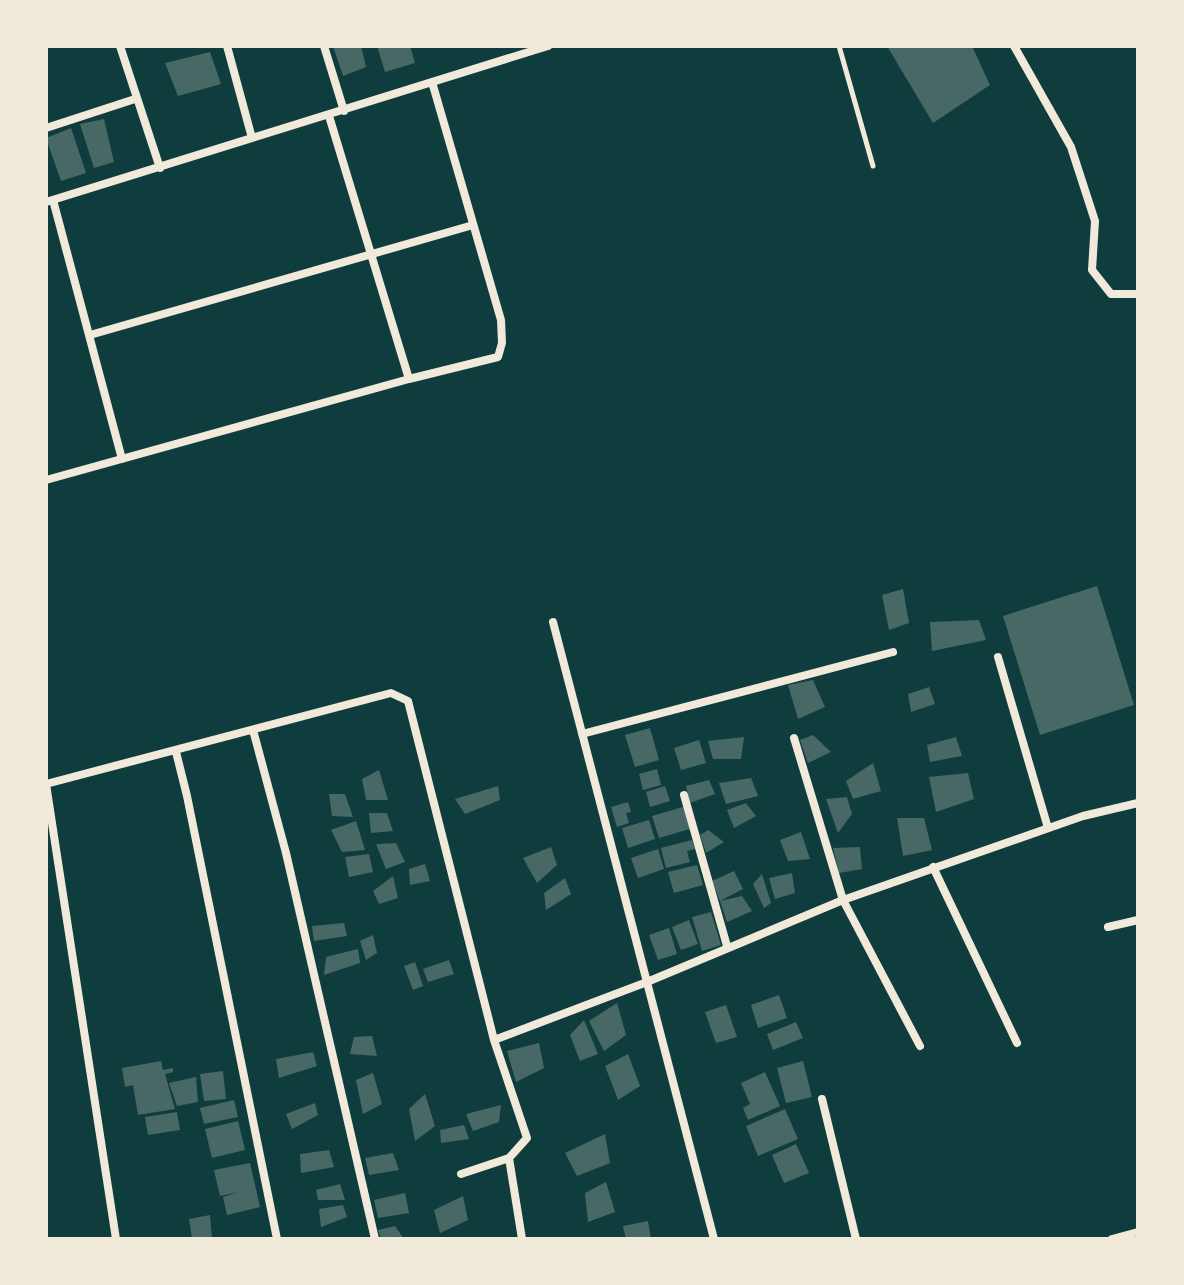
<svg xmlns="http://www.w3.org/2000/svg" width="1184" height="1285" font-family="'Public Sans',sans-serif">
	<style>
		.building { fill: #486865 }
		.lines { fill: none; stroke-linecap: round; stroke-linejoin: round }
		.service { stroke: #f1e9da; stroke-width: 5 }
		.minor { stroke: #f1e9da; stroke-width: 8 }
	</style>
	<rect width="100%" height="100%" fill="#0f3d3e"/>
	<path class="building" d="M333,46H361L366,67L343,76Z
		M377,46H410L415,63L385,72Z
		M887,46H972L990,85L933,123Z
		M210,52L221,84L178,96L165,63Z
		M104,119L114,162L94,168L80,124Z
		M71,128L86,173L61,181L46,138Z
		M1097,586L1134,705L1040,735L1003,616Z
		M903,589L909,623L889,630L882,595Z
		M979,620L986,640L932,651L930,622Z
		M813,680L825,707L798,719L788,685Z
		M929,687L935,704L911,712L908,694Z
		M650,728L659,760L635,767L625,735Z
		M813,735L831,752L808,763L800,740Z
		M744,737L741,759H713L708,741Z
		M956,737L962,756L930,762L927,745Z
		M699,740L706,763L681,770L674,748Z
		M873,763L881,791L853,799L846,781Z
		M657,769L661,785L643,790L639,774Z
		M379,770L388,800H366L362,779Z
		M968,773L974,799L936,812L929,777Z
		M751,778L758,796L726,804L719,783Z
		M709,780L715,794L690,803L686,786Z
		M498,786L500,800L465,814L455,799Z
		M665,786L670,801L650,807L646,792Z
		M329,794H345L353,817L332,816Z
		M847,797L852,814L838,833L826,799Z
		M628,802L631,812L626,813L629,823L617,827L611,807Z
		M746,803L756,816L734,828L727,810Z
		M686,806L693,828L659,838L652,816Z
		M369,813H387L393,831L371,833Z
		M897,818H924L932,850L903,856Z
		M649,820L655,839L628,848L622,828Z
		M356,821L365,850L342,852L331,830Z
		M708,830L724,842L706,853L700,835Z
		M801,832L810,859L788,861L780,840Z
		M692,840L695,849L687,851L690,862L666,868L661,848Z
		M396,843L405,862L386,869L376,844Z
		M551,847L557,865L537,883L523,858Z
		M860,847L862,869L839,873L833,848Z
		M658,849L664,869L638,878L631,858Z
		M369,854L373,872L349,877L345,857Z
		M425,864L430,881L410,885L409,869Z
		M697,865L703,885L674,893L668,872Z
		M734,871L743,889L720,901L712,881Z
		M792,873L795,893L775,899L769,878Z
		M762,874L771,903L764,908L753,884Z
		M393,876L398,898L379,904L373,891Z
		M565,878L571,894L546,910L544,893Z
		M742,896L752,911L727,922L720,901Z
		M711,912L721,945L702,951L692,917Z
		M689,920L698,944L681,950L672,927Z
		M344,923L347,936L314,941L312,926Z
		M669,928L677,954L658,960L649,935Z
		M373,935L377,953L366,960L360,941Z
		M358,949L360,963L324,975L326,957Z
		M449,960L454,974L428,982L423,969Z
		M415,962L423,986L413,990L404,966Z
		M779,995L787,1018L758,1028L751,1005Z
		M617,1003L626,1035L604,1051L589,1021Z
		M726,1005L737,1037L716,1043L705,1012Z
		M584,1020L598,1054L580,1061L570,1035Z
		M796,1022L803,1038L773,1050L767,1034Z
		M372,1036L377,1056L350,1054L354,1037Z
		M539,1043L544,1068L516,1082L507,1051Z
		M313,1052L317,1066L279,1078L276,1059Z
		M628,1054L640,1086L618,1100L605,1066Z
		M161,1061L163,1070L173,1068V1072L165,1074L175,1109L138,1115L133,1085L125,1087L122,1068Z
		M803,1061L812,1097L786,1103L777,1068Z
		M223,1071L226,1099L204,1101L200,1074Z
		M765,1072L780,1106L748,1120L743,1108L750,1104L741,1083Z
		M373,1073L382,1104L363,1114L356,1080Z
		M196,1077L198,1102L177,1106L169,1083Z
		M425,1094L435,1126L415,1141L409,1109Z
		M234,1100L238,1117L204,1124L200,1108Z
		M315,1103L318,1115L292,1129L286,1114Z
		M501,1105L499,1122L473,1131L466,1114Z
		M785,1109L798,1139L758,1156L746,1126Z
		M177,1112L180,1130L148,1135L145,1117Z
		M238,1121L245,1150L212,1158L205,1129Z
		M464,1125L469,1139L441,1143L440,1130Z
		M605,1134L610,1163L577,1176L565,1153Z
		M796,1144L809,1173L784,1183L772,1155Z
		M329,1150L334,1167L301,1173L300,1154Z
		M393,1153L399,1170L369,1175L365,1158Z
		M250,1163L260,1207L227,1215L223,1197L238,1192L220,1196L214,1170Z
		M606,1182L615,1212L588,1222L585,1193Z
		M340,1184L345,1200H318L316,1190Z
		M405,1193L409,1213L378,1218L374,1200Z
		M463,1196L468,1220L440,1233L434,1210Z
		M343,1205L347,1217L321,1227L319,1209Z
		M210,1215L212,1239H192L189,1219Z
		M648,1221L651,1239H626L623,1226Z
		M395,1226L404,1239H381L378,1230Z"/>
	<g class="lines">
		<path class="service" d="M839,46L873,166"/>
		<path class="minor" d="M120,46L160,168
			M227,46L252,138
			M324,46L344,111
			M1014,46L1071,147L1095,221L1092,270L1111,294H1138
			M329,116L409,379
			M46,128L135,99
			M53,200L122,459
			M46,202L548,46
			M90,335L473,225
			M46,480L409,379L498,357L502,343L501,320L432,82
			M553,622L714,1239
			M998,657L1048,828
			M253,730L286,853L375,1239
			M582,734L893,652
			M794,738L843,900L920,1046
			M176,752L187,796L277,1239
			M46,784L391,693L408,701L494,1040L527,1138L509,1158L522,1239
			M46,784L116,1239
			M684,795L727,946
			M933,867L1017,1043
			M1108,927L1138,920
			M494,1040L647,982L843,900L1083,816L1138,803
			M822,1099L856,1239
			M461,1174L509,1158
			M1112,1239L1138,1232"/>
	</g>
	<rect width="1184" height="1285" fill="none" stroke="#f1e9da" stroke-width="96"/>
</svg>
